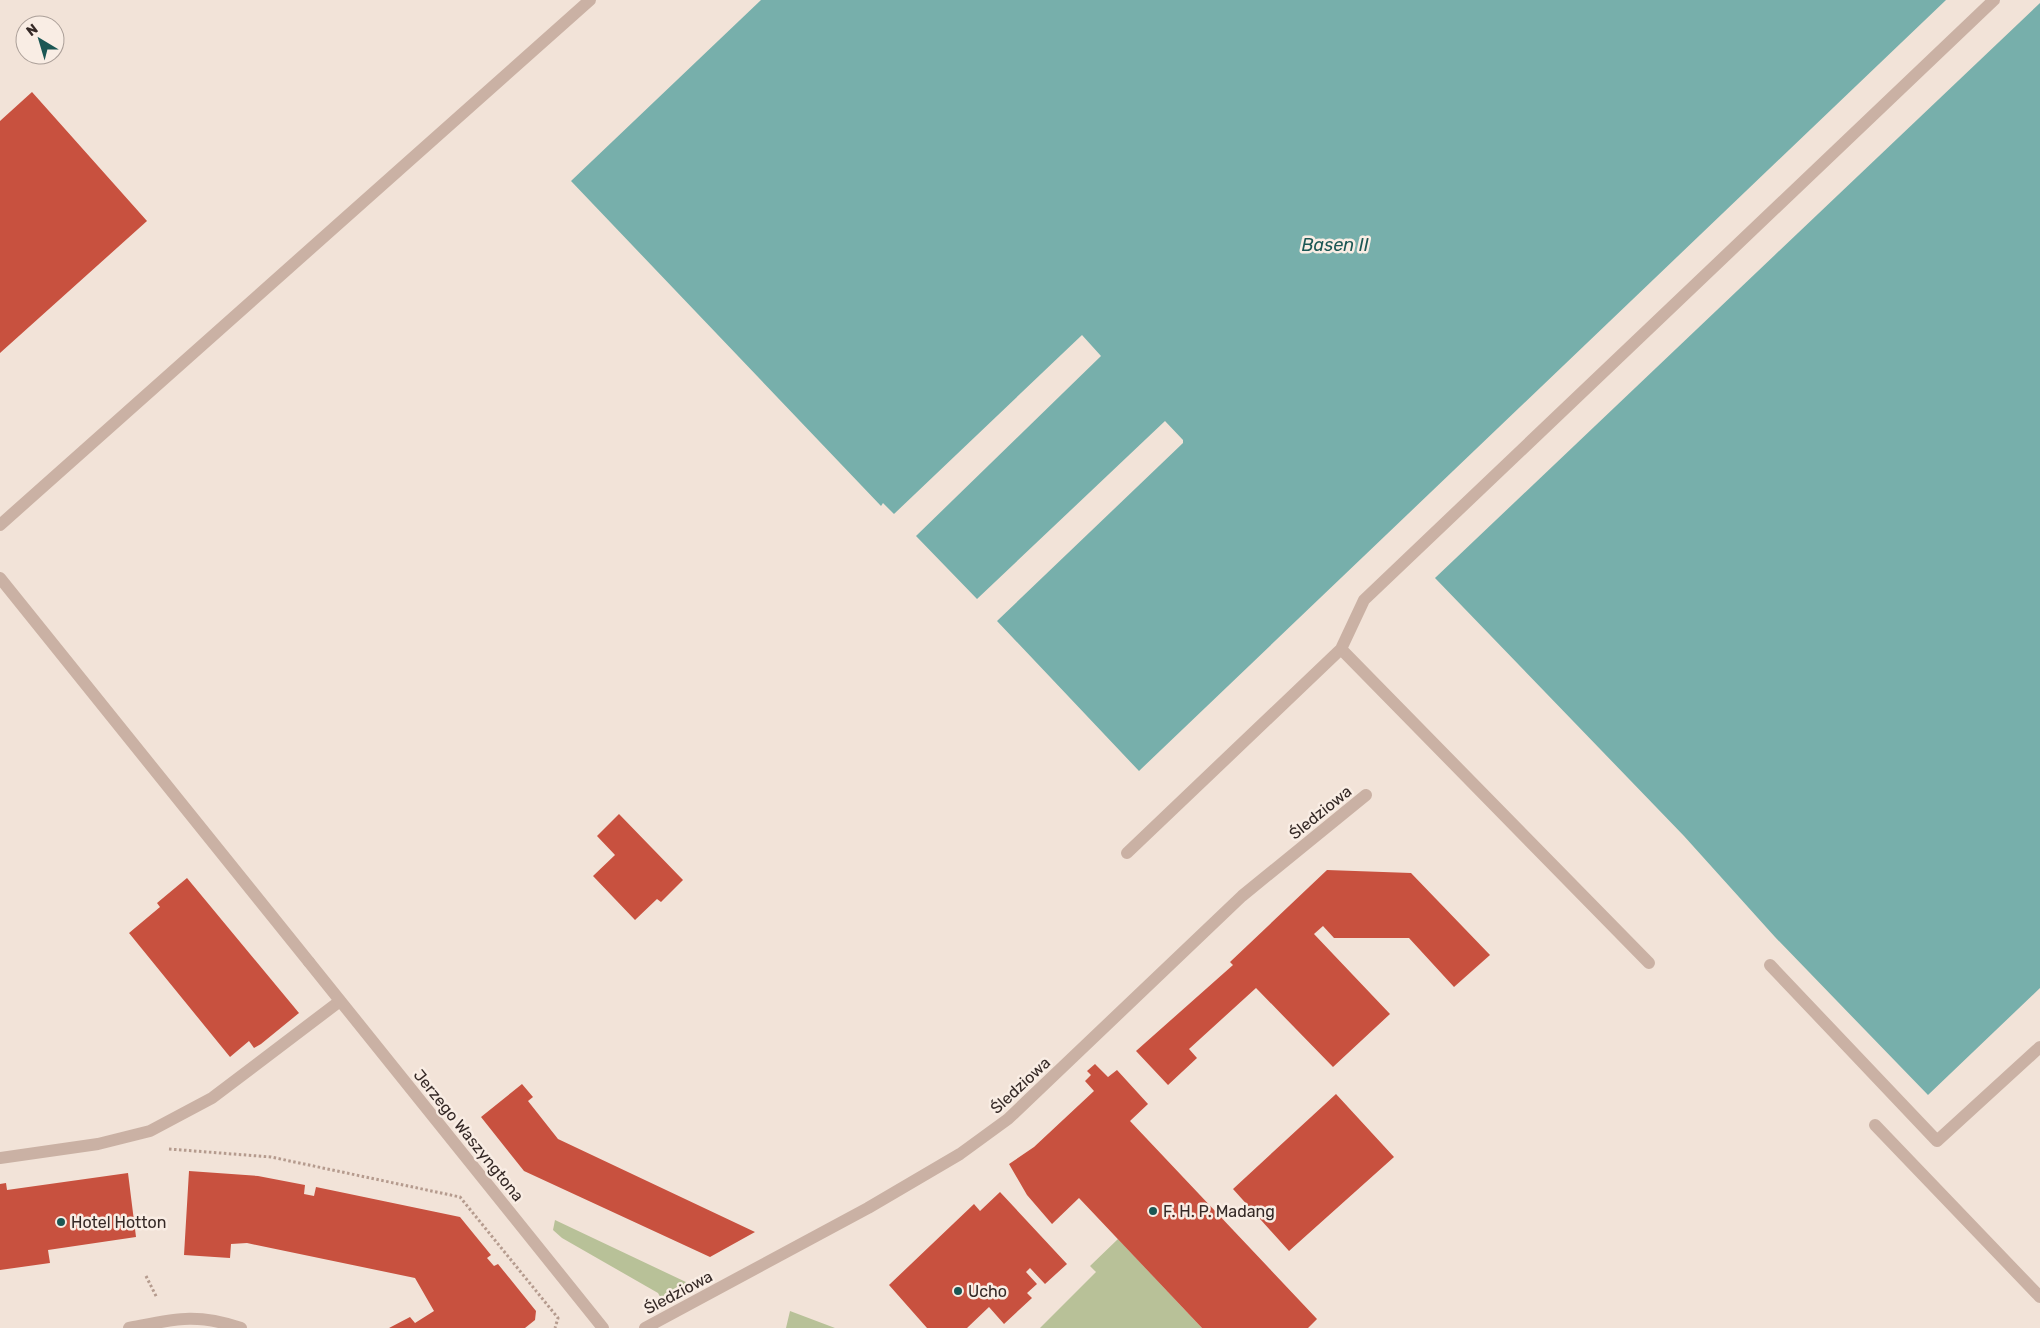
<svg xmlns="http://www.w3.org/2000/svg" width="2040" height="1328" font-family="Rubik,sans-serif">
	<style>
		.green { fill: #b8c198 }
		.water { fill: #77afab }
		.building { fill: #c8513f }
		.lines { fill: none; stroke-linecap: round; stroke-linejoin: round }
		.path { stroke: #b59b8e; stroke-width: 3; stroke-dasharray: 2.5 2.5; stroke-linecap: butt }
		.lane { stroke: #cab1a4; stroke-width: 12 }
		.street { stroke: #cab1a4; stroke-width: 12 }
		.poi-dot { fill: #1b5754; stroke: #f9ede4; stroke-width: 2 }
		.labels { text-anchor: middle; stroke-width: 5; stroke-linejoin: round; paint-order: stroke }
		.street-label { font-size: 16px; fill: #352926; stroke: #f9ede4 }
		.poi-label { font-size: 16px; fill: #352926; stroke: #f9ede4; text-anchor: start }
		.water-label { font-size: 18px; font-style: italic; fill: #1b5754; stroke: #f9ede4 }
	</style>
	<rect width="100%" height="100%" fill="#f2e3d8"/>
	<path class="green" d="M555,1220L688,1283C683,1296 676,1298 663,1302L658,1293L562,1238L553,1230Z
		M1118,1239L1202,1328H1040L1096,1272L1090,1266Z
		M790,1311L835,1328H786Z"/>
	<path class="water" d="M761,0H1946L1139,771L997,621L1183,443V440L1165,421L977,599L916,536L1101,356L1082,335L894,514L883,503L881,506L571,181Z
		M2040,3V988L1928,1095L1775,937L1684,836L1435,578Z"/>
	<path class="building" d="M32,92L147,221L0,353V121Z
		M619,814L683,880L661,902L657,899L635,920L593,876L615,855L597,836Z
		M1327,870L1411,873L1490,955L1454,987L1409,938H1334L1323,926L1314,934L1390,1014L1333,1067L1256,988L1189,1049L1197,1058L1168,1085L1136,1051L1233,965L1230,962Z
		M187,878L299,1013L261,1044L254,1048L249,1041L230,1057L129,933L160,907L157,903Z
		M1095,1064L1108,1077L1117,1070L1148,1104L1130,1121L1317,1319L1308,1328H1202L1079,1198L1052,1224L1027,1195L1009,1164L1034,1147L1094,1091L1085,1081L1091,1075L1087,1071Z
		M522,1084L533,1097L528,1101L558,1139L755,1232L710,1257L524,1171L481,1117Z
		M1336,1094L1394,1157L1289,1251L1233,1189Z
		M189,1171L258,1176L305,1185L304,1194L314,1196L316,1187L460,1217L491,1255L487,1258L494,1266L498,1264L536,1311L535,1320L525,1328H389L410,1317L415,1323L434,1311L415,1278L247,1243L231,1244L230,1258L184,1255Z
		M128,1173L136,1237L48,1250L50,1263L0,1270V1184L6,1183L7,1190Z
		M1000,1192L1067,1264L1045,1284L1030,1268L1026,1272L1037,1284L1027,1293L1032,1298L1004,1324L989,1307L967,1328H927L889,1285L974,1204L980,1211Z"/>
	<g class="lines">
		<path class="path" d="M169,1149L271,1157L460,1197L558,1318L555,1328
			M146,1276L157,1298"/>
		<path class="lane" d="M0,525L590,0
			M0,578L309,962
			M1341,649L1649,963
			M1127,853L1341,649L1364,600L1994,0
			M1770,965L1937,1141L2040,1047
			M1875,1125L2040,1297
			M0,1158L98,1144L150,1131L212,1098L340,1001
			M129,1328C176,1319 195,1313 241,1328"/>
		<path class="street" d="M309,962L603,1328
			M645,1328L868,1208L960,1154L1008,1119L1242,896L1366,795"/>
	</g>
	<g class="poi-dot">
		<circle cx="1153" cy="1211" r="5"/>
		<circle cx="61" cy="1222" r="5"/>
		<circle cx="958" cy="1291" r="5"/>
	</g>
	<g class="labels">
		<g class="street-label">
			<text transform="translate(1320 812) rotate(-39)" y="6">Śledziowa</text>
			<text transform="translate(1020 1085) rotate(-43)" y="6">Śledziowa</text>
			<text transform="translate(469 1135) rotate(51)" y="6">Jerzego Waszyngtona</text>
			<text transform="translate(678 1292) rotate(-28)" y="6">Śledziowa</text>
		</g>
		<g class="poi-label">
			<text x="1163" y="1217">F. H. P. Madang</text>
			<text x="71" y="1228">Hotel Hotton</text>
			<text x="968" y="1297">Ucho</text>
		</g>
		<g class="water-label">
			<text x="1335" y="251">Basen II</text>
		</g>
	</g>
	<g transform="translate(40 40) rotate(322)"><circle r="24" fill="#f9ede4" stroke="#ab9f98"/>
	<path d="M0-4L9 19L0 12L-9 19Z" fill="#1b5754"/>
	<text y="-8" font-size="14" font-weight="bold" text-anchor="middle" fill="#352926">N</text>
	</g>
</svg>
